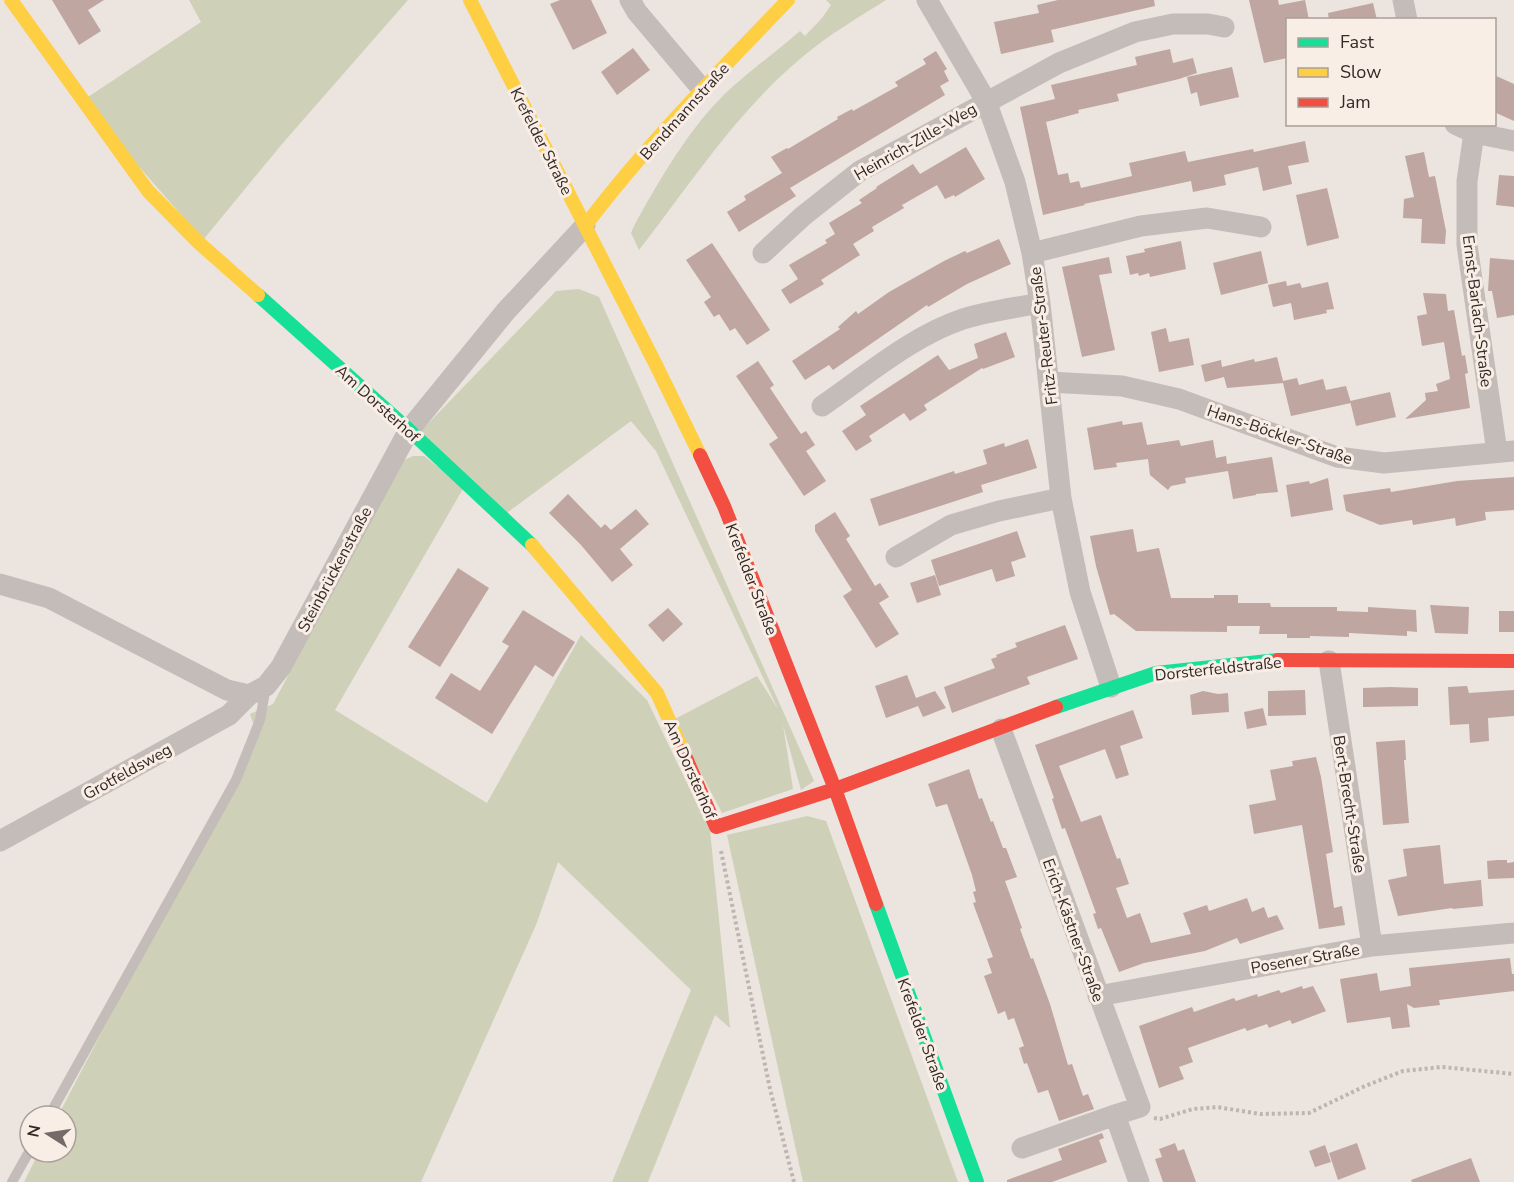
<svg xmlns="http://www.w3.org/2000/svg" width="1514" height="1182" font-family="'Nunito Sans',sans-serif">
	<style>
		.green { fill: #ced0b8 }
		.building { fill: #bfa6a0 }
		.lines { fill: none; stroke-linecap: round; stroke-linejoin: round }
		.path { stroke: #bdb5b0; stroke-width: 4; stroke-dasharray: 3 3; stroke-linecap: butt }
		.lane { stroke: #c4bcb8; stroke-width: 10 }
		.street { stroke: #c4bcb8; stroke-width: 21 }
		.fast { stroke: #16e098; stroke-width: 14 }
		.slow { stroke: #ffcf43; stroke-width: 14 }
		.jam { stroke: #f24e42; stroke-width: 14 }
		.labels { text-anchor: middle; stroke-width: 6; stroke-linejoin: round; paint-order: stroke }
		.street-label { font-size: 16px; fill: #342926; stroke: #f9eee5 }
	</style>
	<rect width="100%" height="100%" fill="#ebe4df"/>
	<path class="green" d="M189,0H408L282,144L203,240L82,101L201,22Z
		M826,0H886C859,17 830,34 806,54C739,108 691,183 639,250L631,233L634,226C655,187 688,131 719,100C742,76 774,54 800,31L805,36L822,18L831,5Z
		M579,289L599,297L814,781L801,790L783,725L793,789L722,813L673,720L757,676L778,709L656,451L631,421L500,518L420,432L556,291Z
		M413,456H424L464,487L335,710L487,803L581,635L647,700L710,831L730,1028L715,1015L648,1182H612L691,990L558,862L536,925L421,1182H24L39,1152H66V1116H58L257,734L250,714L273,704L402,461Z
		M807,816L826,821L958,1182H803L727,835Z"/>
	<path class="building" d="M52,0H104L88,10L101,31L79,45Z
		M560,0H591L607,33L573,50L550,4Z
		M1058,0H1154L1155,6L1051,30L1054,42L1001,54L994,22L1039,13L1037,5Z
		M1249,0H1278L1279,5L1305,0L1309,20H1287V58L1264,63Z
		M1373,3L1377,20H1329L1328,13Z
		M633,48L650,70L617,95L601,72Z
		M1170,49L1173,63L1193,58L1197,73L1179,79L1117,94L1119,101L1078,110L1079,113L1046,122L1058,175L1068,173L1070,183L1079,181L1081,188L1132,176L1129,163L1185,151L1188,162L1253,149L1254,152L1305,141L1309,162L1288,166L1292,184L1263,191L1258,167L1224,175L1226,185L1193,192L1191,181L1084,204L1085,205L1043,215L1020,107L1055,99L1051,85L1137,65L1135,57Z
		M936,51L947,69L944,71L949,81L940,86L945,95L790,188L796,196L739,232L727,212L746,200L744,196L782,173L771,157L787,148L788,149L838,119L837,117L852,109L853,111L898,86L895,82L926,64L923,59Z
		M1232,67L1239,97L1200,106L1197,92L1191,94L1187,77Z
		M1494,75L1514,84V121L1494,112Z
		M966,147L985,179L955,197L954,195L945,199L937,185L902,205L904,208L872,227L874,231L853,244L860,255L821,280L824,284L790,304L781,290L798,279L789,265L827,243L825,240L835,234L829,223L862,203L859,200L877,188L876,187L913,164L920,174Z
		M1424,152L1429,177L1435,176L1446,231L1445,244L1421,243L1422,219L1403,218L1404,199L1414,197L1405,156Z
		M1499,175L1514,176V207L1496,205Z
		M1327,188L1339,238L1307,246L1296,195Z
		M999,239L1011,264L967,284L928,307L927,305L833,370L829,365L805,380L792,361L840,329L838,327L856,311L858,314L889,292L944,261L965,251L967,253Z
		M1181,241L1186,269L1150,277L1149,273L1139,276L1138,273L1130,275L1126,256L1145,252L1144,249Z
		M712,243L770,330L747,345L735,328L730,331L719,314L714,317L704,302L711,297L686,260Z
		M1261,251L1268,283L1221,295L1213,263Z
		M1109,257L1112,273L1099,275L1115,350L1082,357L1062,267Z
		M1490,258L1514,260V315L1497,318L1492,291H1488Z
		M1286,281L1287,286L1300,283L1302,288L1328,282L1334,309L1326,310L1327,313L1294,320L1291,303L1273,307L1268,285Z
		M1423,293L1446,294L1448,311L1454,310L1462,356L1465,355L1468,373L1465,374L1470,408L1405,419L1426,400L1425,393L1438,391L1436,384L1450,379L1444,342L1422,346L1417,316L1427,314Z
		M1166,328L1169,342L1189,338L1194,365L1159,372L1151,332Z
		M1006,332L1015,357L983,369L982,368L924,405L927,410L910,421L904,413L869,436L872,441L856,451L842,431L866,415L860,406L938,355L949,370L978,358L974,344Z
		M1277,357L1283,381L1297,378L1299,385L1323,379L1326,390L1346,386L1351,403L1291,416L1283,383L1227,388L1224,377L1205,382L1201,365L1221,360L1222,367L1254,359L1255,362Z
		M758,361L774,385L770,388L786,412L801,434L806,431L815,445L806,451L826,481L804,496L769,444L778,438L736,376Z
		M1390,392L1396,417L1356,426L1350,401Z
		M1122,421L1123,425L1142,422L1147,445L1179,440L1181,446L1213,440L1216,458L1226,456L1227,464L1272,457L1278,492L1256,494V495L1233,499L1228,471L1185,478L1186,483L1171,486L1168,490L1150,475L1148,459L1116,463L1117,467L1094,470L1087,428Z
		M1028,439L1037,468L981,485L983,492L879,526L870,499L954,471L955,474L987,464L983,450L1004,443L1005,447Z
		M1514,477V510L1485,512L1486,520L1456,526L1455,518L1413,525L1412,520L1380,525L1346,511L1343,495L1390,488L1391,492L1457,481Z
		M1328,478L1333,510L1291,517L1286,485L1309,481L1310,484Z
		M568,494L601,528L605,524L611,530L636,509L649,524L620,549L633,565L612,582L581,545L549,513Z
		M835,512L850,536L846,539L875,586L880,583L889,597L879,603L899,634L876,648L843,596L852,590L815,531V525Z
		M1133,529L1137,552L1159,548L1171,598H1214V595H1238V603H1270L1271,607H1337V611L1368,612V607L1416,610L1417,632L1407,631V636L1349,633V637L1310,636V638H1287V634H1259L1260,626H1227V632L1136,631L1114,614L1110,615L1096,566L1090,536Z
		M1017,531L1026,557L1011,562L1015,576L996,582L992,569L939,586L931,560Z
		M458,568L489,588L440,667L408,647Z
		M935,575L941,595L917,603L910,583Z
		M1430,605L1469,607L1468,634L1435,633Z
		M668,608L683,624L663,642L648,625Z
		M523,610L575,642L553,677L535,665L492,734L435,698L451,673L480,691L509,646L502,642Z
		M1499,611H1514V632H1499Z
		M1065,625L1078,659L1027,677L1030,684L952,713L944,687L995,668L991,659L997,657L996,655L1017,647L1015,643Z
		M907,675L916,698L935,691L946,708L923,717L918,706L886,718L875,686Z
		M1467,686L1469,693L1514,690V716L1488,718L1489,741L1470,743L1469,724L1450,725L1448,687Z
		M1390,687L1418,688V706L1363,707V688Z
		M1305,690L1306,715L1268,716V691Z
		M1203,691L1218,694L1228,693L1229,712L1192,715L1190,695Z
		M1263,708L1267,725L1247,729L1244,712Z
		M1133,710L1143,738L1120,746L1129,775L1116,779L1105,749L1059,766L1081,822L1101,815L1117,859L1120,858L1129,884L1116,888L1127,918L1140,913L1151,943L1191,934L1183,913L1207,905L1209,911L1247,898L1252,912L1264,907L1268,918L1277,915L1284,929L1240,944L1237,938L1205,951L1144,963L1119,972L1101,928L1098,929L1093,914L1096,913L1065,828L1062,829L1052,799L1054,798L1035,745Z
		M1405,740L1406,760H1404L1409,823L1383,825L1376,742Z
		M1316,757L1321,777L1333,852L1326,854L1334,908L1342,906L1345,925L1319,929L1302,825L1254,834L1249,805L1276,800L1270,770L1293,766L1292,761Z
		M969,769L979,799L982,798L991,822L993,821L1003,848H1006L1017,877L1005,881L1022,928L1020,929L1031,959L1033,958L1050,1004L1068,1065L1072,1064L1083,1096L1088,1094L1094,1109L1059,1121L1048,1090L1038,1093L1027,1063L1024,1064L1019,1048L1024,1046L1014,1018L1008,1020L1005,1011L998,1014L984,976L992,973L987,959L993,957L973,903L976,902L973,892L976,891L972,875L947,804L936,807L928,784Z
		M1440,845L1444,884L1481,880L1483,906L1453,909L1452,908L1398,916L1388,880L1407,876L1403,849Z
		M1497,860H1507V863L1514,862V878L1488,879L1487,861Z
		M1510,958L1512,974H1514V991L1439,1000L1440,1005L1414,1008L1407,1004L1410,1027L1392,1029L1390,1017L1347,1023L1340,979L1377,973L1380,991L1411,986L1409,968Z
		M1302,986L1303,989L1313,986L1326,1011L1292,1024L1290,1020L1269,1028L1267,1024L1247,1031L1245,1028L1188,1048L1193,1062L1179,1067L1184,1079L1159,1088L1139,1026L1192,1007L1194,1012L1234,998L1236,1001L1257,994L1258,997L1279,990L1281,993Z
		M1102,1133L1104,1138L1099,1140L1107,1162L1052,1182H1007V1180L1062,1160L1058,1149Z
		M1175,1143L1178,1151L1184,1149L1196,1182H1163L1155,1159L1162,1157L1159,1149Z
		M1357,1143L1366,1169L1338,1180L1329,1153Z
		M1325,1145L1331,1162L1315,1167L1309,1151Z
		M1471,1158L1480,1182H1412L1411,1180Z"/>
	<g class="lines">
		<path class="path" d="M721,851L770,1089L794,1182
			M1154,1118L1160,1119L1193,1109L1217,1107L1260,1114L1309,1113L1365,1086L1403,1071L1442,1067L1514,1074"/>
		<path class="lane" d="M49,1116L236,780L260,720L266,686
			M12,1182L30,1150"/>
		<path class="street" d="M630,0L637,12L702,89
			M927,0L986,101L1015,182L1032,253L1040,303L1061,498L1080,592L1111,687
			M1403,0L1407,20
			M1455,124L1474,133L1514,141
			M1474,133L1467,181V245L1497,452
			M763,253L803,216L860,171L1059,63L1135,32L1173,24H1208L1224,27
			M1032,253L1141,226L1207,218L1261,227
			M1049,382L1122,386L1179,399L1337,457L1384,463L1514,451
			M822,406C867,375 912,336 963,319C988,311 1015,308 1040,303
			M896,557L951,525L999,511L1061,498
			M0,584L49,598L227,690L249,695L266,686L281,667L409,430L506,311L585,226
			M1329,661L1372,946
			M1001,729L1140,1107L1115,1115L1139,1182
			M0,841L229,715L249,695
			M1098,996L1372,946L1514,933
			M1022,1148L1115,1115"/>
		<path class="fast" d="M258,295L409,430L532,545
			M1056,707L1156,673L1278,660
			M876,904L977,1182"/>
		<path class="slow" d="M11,0L148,191L199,243L258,295
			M470,0L656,365L700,455
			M585,226C646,145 718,73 788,0
			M532,545L657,693L683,751"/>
		<path class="jam" d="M700,455L724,506L835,789L876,904
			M1278,660L1514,661
			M683,751L716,827L835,789L1056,707"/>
	</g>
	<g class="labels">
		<g class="street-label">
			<text transform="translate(684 111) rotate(-48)" y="6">Bendmannstraße</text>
			<text transform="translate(542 141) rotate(63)" y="6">Krefelder Straße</text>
			<text transform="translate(915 141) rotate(-30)" y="6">Heinrich-Zille-Weg</text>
			<text transform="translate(1478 311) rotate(83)" y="6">Ernst-Barlach-Straße</text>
			<text transform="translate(1043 336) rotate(-97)" y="6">Fritz-Reuter-Straße</text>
			<text transform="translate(378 403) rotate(42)" y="6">Am Dorsterhof</text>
			<text transform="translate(1280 434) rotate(19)" y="6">Hans-Böckler-Straße</text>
			<text transform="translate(334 569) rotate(-62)" y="6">Steinbrückenstraße</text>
			<text transform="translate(752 579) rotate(69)" y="6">Krefelder Straße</text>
			<text transform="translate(1218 668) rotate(-6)" y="6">Dorsterfeldstraße</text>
			<text transform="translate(691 769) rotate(66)" y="6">Am Dorsterhof</text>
			<text transform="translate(127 771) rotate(-29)" y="6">Grotfeldsweg</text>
			<text transform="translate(1350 804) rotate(81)" y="6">Bert-Brecht-Straße</text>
			<text transform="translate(1074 930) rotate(70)" y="6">Erich-Kästner-Straße</text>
			<text transform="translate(1305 958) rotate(-10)" y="6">Posener Straße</text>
			<text transform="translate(923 1034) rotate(70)" y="6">Krefelder Straße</text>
		</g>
	</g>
	<rect x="1286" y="18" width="210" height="108" fill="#f9eee5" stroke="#aa9f99" stroke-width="1.5"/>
	<rect x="1298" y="38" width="30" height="9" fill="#16e098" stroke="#aa9f99" stroke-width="1.5"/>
	<text x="1340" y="48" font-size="18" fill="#342926">Fast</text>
	<rect x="1298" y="68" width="30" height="9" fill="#ffcf43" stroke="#aa9f99" stroke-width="1.5"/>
	<text x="1340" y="78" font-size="18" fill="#342926">Slow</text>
	<rect x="1298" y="98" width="30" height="9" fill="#f24e42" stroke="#aa9f99" stroke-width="1.5"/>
	<text x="1340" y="108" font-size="18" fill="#342926">Jam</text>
	<g transform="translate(48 1134) rotate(282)"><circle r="28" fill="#f9eee5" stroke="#aa9f99" stroke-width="1.5"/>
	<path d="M0-4.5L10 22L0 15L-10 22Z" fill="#746a67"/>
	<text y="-9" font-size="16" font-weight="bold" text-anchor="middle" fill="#342926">N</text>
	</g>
</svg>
